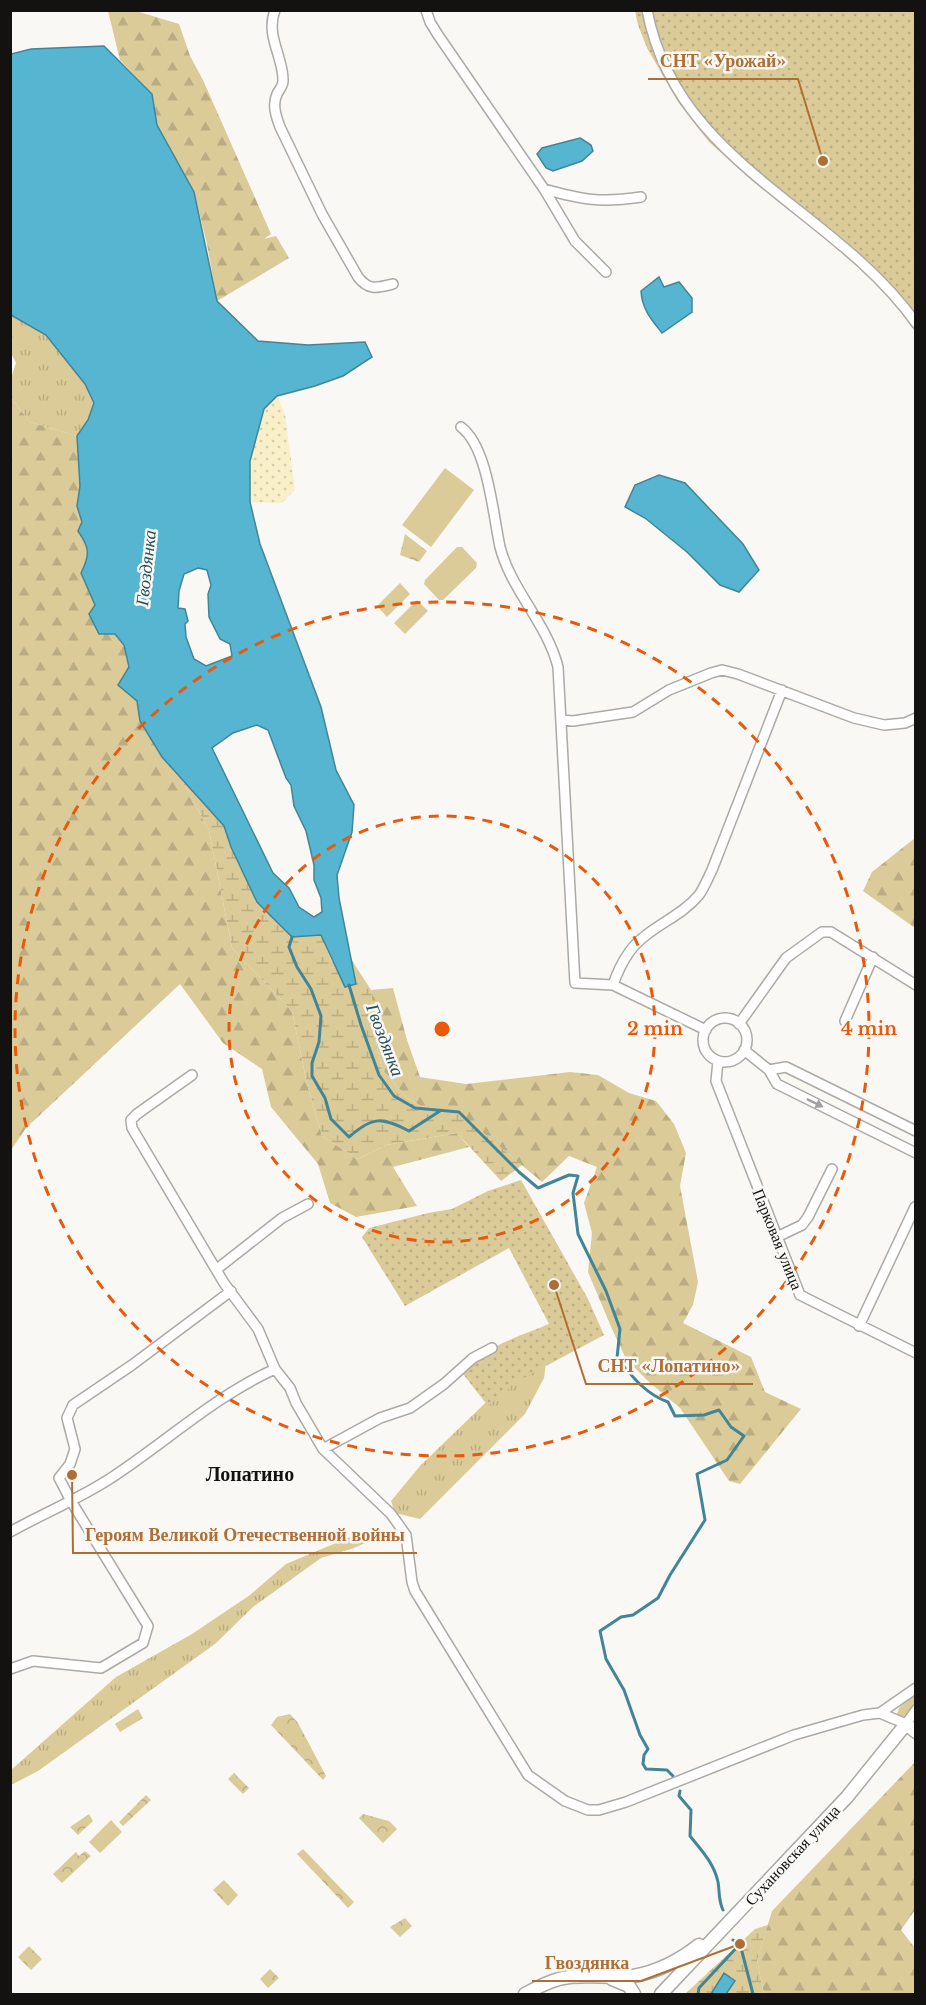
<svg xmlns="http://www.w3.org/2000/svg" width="926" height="2005" font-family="'Libre Baskerville',serif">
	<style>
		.grass { fill: url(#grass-tufts) }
		.forest { fill: url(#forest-firs) }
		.wetland { fill: url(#wetland-marsh) }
		.sand { fill: url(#sand-dots) }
		.park { fill: url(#park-crowns) }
		.garden { fill: url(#garden-dots) }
		.pitch { fill: #dbcb99 }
		.water { fill: #56b6d1; stroke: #428597; stroke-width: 1.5; fill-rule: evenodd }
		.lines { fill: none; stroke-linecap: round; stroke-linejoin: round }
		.stream { stroke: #428597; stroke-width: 3 }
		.street-casing { stroke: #acaaa6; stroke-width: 12 }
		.secondary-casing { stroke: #acaaa6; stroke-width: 15 }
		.street { stroke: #fff; stroke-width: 9 }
		.secondary { stroke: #fff; stroke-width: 12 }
		.oneway { fill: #a1a0a0 }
		.ring { fill: none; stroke: #e8590c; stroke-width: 3; stroke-dasharray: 10 8 }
		.labels { text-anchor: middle; stroke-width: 5; stroke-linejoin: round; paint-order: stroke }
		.street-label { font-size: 16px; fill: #131211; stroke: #faf8f4 }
		.water-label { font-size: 18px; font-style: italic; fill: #254f5b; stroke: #faf8f4 }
		.quarter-label { font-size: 20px; font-weight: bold; fill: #131211; stroke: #faf8f4 }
		.centre { fill: #e8590c; stroke: #faf8f4; stroke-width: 3 }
		.ring-label { font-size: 18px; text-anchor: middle; font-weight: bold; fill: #e8590c; stroke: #faf8f4; stroke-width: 5; stroke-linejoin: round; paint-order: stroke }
		.leader { fill: none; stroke: #ae6e36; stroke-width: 2 }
		.callout-dot { fill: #ae6e36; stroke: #faf8f4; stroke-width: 2 }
		.callout-label { font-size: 18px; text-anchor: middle; font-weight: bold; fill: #ae6e36; stroke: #faf8f4; stroke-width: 5; stroke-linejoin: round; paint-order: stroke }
	</style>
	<defs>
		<pattern id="grass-tufts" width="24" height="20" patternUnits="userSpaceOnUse" patternTransform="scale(1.5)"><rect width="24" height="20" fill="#dbcb99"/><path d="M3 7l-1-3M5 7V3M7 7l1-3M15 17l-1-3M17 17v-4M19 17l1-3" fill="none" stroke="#bbad83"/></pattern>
		<pattern id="forest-firs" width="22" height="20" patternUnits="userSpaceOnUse" patternTransform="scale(1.5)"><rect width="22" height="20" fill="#dbcb99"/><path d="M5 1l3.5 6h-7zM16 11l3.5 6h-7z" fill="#bbad83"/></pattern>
		<pattern id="wetland-marsh" width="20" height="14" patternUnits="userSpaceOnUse" patternTransform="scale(1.5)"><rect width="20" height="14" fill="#dbcb99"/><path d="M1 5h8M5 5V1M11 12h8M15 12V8" fill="none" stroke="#bbad83"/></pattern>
		<pattern id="sand-dots" width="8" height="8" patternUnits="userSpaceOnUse" patternTransform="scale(1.5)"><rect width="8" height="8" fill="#f9efc9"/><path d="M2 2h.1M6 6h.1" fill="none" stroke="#d5ccac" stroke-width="1.8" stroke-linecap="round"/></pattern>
		<pattern id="park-crowns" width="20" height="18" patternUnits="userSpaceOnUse" patternTransform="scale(1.5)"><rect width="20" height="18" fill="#dbcb99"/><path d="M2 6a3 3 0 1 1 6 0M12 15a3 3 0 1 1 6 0" fill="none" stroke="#bbad83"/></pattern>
		<pattern id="garden-dots" width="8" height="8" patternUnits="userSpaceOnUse" patternTransform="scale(1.5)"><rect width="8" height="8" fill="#dbcb99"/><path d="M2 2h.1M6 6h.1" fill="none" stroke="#bbad83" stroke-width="1.8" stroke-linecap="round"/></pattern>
	</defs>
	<rect width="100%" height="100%" fill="#faf8f4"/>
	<path class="grass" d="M11,315L46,335L85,384L94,403L88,420L77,436L30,422L11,398V378L16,363L11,353Z
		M536,1354L547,1355L544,1378L525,1414L420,1519L395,1513L391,1501L420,1466Z
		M367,1530L374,1539L354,1548L321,1558L253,1607L215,1644L38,1771L11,1785V1770L116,1677L192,1634L250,1595L286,1564Z
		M915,1694C915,1706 911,1713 900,1718L897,1714L899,1708Z"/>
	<path class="forest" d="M108,11H136L179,24L190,56L203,80L271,234L264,239L276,236L289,258L217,301L207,244L194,192L157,125L152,94L120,60Z
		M11,398L30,422L77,436L80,486L77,506L82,522L88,559L81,573L95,605L124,645L129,667L118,685L137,701L140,721L162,757L179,775L209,830L232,948L292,1011L307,1084L322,1136L358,1159L386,1145L457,1133L469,1147L393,1167L417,1206L356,1217L330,1203L318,1164L271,1107L262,1069L223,1043L180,984L26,1128L11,1150Z
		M915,838V928L863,891L872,872Z
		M393,988L407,1040L420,1077L466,1084L570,1072L598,1075L629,1093L656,1101L674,1124L686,1153L680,1186L698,1282L693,1305L683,1323L751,1357L765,1392L801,1409L740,1484L729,1481L680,1408L649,1382L626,1359L612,1329L588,1272L592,1233L584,1203L597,1167L569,1156L542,1182L458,1112L421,1106L407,1098L382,1069L375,1038L371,990Z
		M915,1762V1910L901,1930L915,1948V1994H764L757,1960L772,1911Z"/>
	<path class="wetland" d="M179,775L224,826L231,847L257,902L292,937L321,934L331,960L356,984L351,959L371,990L375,1038L382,1069L407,1098L421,1106L458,1112L522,1165L501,1181L457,1133L386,1145L358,1159L322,1136L307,1084L292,1011L232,948L209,830Z
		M768,1925L757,1960L764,1994H685L755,1929Z"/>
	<path class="sand" d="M277,396L285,414L295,490L282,503L250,502V460L256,433L264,409Z"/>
	<path class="park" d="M405,534L427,551L419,562L400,555Z
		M138,1709L143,1718L120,1732L115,1724Z
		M290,1714L298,1723L326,1776L323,1780L271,1725L277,1717Z
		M234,1773L249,1788L243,1794L228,1779Z
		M146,1795L151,1800L123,1826L119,1822Z
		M89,1814L93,1821L78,1835L70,1827Z
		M363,1814L389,1821L397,1829L383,1843L359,1818Z
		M303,1849L354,1902L348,1908L297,1854Z
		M85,1851L91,1856L62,1883L53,1874L76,1852L79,1856Z
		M224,1880L238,1895L228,1906L213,1890Z
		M405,1918L412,1926L400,1937L390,1927Z
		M29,1946L42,1959L31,1970L18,1957Z
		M270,1969L279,1978L268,1988L260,1979Z"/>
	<path class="garden" d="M635,11H915V332L889,295L849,256L752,180L709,142L678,102L647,48L638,25Z
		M521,1180L588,1299L604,1335L516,1382L488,1406L463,1374C477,1349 523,1335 549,1324L509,1248L405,1306L362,1237L369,1228L428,1213L452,1209L488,1191Z"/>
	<path class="pitch" d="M445,468L474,490L431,547L402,525Z
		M457,547H462L477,563L476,568L443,600H439L424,584L425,580Z
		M400,583L410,594L387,617L377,606Z
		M417,600L428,611L405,634L394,623Z
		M111,1820L122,1832L100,1853L89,1842Z"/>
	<path class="water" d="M104,46L152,94L157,125L194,192L217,301L258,341L308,345L365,342L372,357L343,376L315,386L277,396L264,409L250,461V502L260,544L321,707L336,770L354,805L352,832L337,875L339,898L356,984L345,987L321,935L292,937L257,902L231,847L224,826L162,757L140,721L137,701L118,685L129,667L124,645L115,634H99L89,614L95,605L81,573C90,555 90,548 78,531L82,522L77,506L80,486L77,436L88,420L94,403L85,384L46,335L11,315V54L31,49ZM198,568L207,570L211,585L208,594L209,617L220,639L230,644L232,656L206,666L194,659L186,637L185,624L188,621L185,609L178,608L179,591L184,574ZM257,725L268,730L286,778L291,785L294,806L306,831L314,865V880L321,898L322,912L314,917L299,907L289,888L273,873L212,748L233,733Z
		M580,138L591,145L593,151L582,161L553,171L546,168L537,154L542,148Z
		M659,277L664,287L679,282L692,298V312L662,333C651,319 642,309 641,291Z
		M659,475L685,483L743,544L759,570L739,592L720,585L687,552L645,518L625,507L635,485Z
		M724,1973L735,1981L726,1994H711Z"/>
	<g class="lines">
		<path class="stream" d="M292,937L289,947L297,967L311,989L321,1016L319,1042L312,1063V1076L325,1098L331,1119L349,1137C373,1116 382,1117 409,1131L440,1111
			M349,985L361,1025L379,1075L394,1096L415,1108L459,1112L519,1172L538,1188L569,1175L578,1176L573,1193L578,1234L606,1291L620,1329L617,1358C632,1376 645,1394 668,1402L675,1416L704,1415L719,1410L731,1427L744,1436L727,1460L697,1474L705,1520L670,1575L658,1598L633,1615L621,1617L600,1631L606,1659L624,1690L640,1735L648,1749L644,1755L643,1764L646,1769L667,1770L673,1776
			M680,1791L679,1796L691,1810L690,1836C701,1850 714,1863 718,1882C720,1893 718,1899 723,1910
			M740,1944L753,1994
			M698,1994L699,1988L740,1944L733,1940"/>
		<g class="street-casing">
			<path id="street" d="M275,10C265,36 284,58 283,81C283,86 279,90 277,94C272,105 276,116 280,127L322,214L358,277C369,291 377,288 393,284
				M426,10L430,22L438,35L544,189L575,241L606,272
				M647,10C676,164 834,207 916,323
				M544,189C583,200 601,203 641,197
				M461,427C488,447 493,515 500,547C511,590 547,623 558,667L575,983L613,985L706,1030
				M562,720L573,721L633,712L669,690L711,673L722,670L738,674L854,718L884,725L905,723L916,718
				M613,985C617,973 622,962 630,951C648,927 680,918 699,895C704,888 708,878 712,870L782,690
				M703 1040a22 22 0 1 1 44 0a22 22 0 1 1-44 0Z
				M845,1021L873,957
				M739,1024L786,958L822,932H831L916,985
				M744,1050L769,1070L777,1084L916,1153
				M718,1061L716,1081L800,1295L916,1353
				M769,1070L786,1067L916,1131
				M192,1075L137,1114L131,1120L132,1128L224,1283L258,1329L275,1369L290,1388L296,1403L323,1449L391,1514L406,1535L412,1582L415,1591L528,1775L565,1801L588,1810H599L626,1802L794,1735L863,1715L880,1713
				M777,1237L802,1225L808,1217L832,1169
				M217,1269L282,1218L308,1204
				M859,1326L915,1207
				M323,1449L380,1418L410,1408L444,1384L473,1358L492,1348
				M10,1532C44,1513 79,1499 111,1478C166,1442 215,1396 275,1369
				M10,1669L33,1661L101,1668L143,1643L148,1626L71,1501L59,1478L70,1464L75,1449L67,1418L73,1405L132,1365L231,1291
				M916,1688L880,1713L906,1724L916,1710"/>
		</g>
		<g class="secondary-casing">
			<path id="secondary" d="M612,1979L629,1986L634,1994
				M525,1994C536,1988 547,1982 559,1979C581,1973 610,1979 633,1976C657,1972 680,1960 699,1945
				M661,1994L847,1797L906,1724L916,1732"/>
		</g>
		<use href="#street" class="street"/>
		<use href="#secondary" class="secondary"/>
	</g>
	<defs><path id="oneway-solid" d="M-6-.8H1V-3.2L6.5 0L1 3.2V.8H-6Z" transform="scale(1.5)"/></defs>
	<use class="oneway" href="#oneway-solid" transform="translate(815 1103) rotate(26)"/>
	<g class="ring">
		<circle cx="442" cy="1029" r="213"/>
		<circle cx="442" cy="1029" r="427"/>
	</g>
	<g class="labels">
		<g class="street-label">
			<text transform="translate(778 1239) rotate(68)" y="6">Парковая улица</text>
			<text transform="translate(792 1855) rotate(-47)" y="6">Сухановская улица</text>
		</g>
		<g class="water-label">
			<text transform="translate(146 568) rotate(-84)" y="6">Гвоздянка</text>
			<text transform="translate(385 1040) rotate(69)" y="6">Гвоздянка</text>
		</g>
		<g class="quarter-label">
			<text x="250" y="1481">Лопатино</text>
		</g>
	</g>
	<circle cx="442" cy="1029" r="9" class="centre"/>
	<g class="ring-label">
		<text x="655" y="1035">2 min</text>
		<text x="869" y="1035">4 min</text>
	</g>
	<path class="leader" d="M823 161L798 79H648M554 1285L586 1384H753M72 1475L73 1553H417M740 1944L641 1981H532"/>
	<g class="callout-dot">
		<circle cx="823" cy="161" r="6"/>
		<circle cx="554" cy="1285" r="6"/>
		<circle cx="72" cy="1475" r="6"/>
		<circle cx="740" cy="1944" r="6"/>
	</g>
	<g class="callout-label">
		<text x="723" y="67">СНТ «Урожай»</text>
		<text x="669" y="1372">СНТ «Лопатино»</text>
		<text x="245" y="1541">Героям Великой Отечественной войны</text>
		<text x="587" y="1969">Гвоздянка</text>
	</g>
	<rect width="926" height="2005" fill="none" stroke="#131211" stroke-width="24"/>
</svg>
